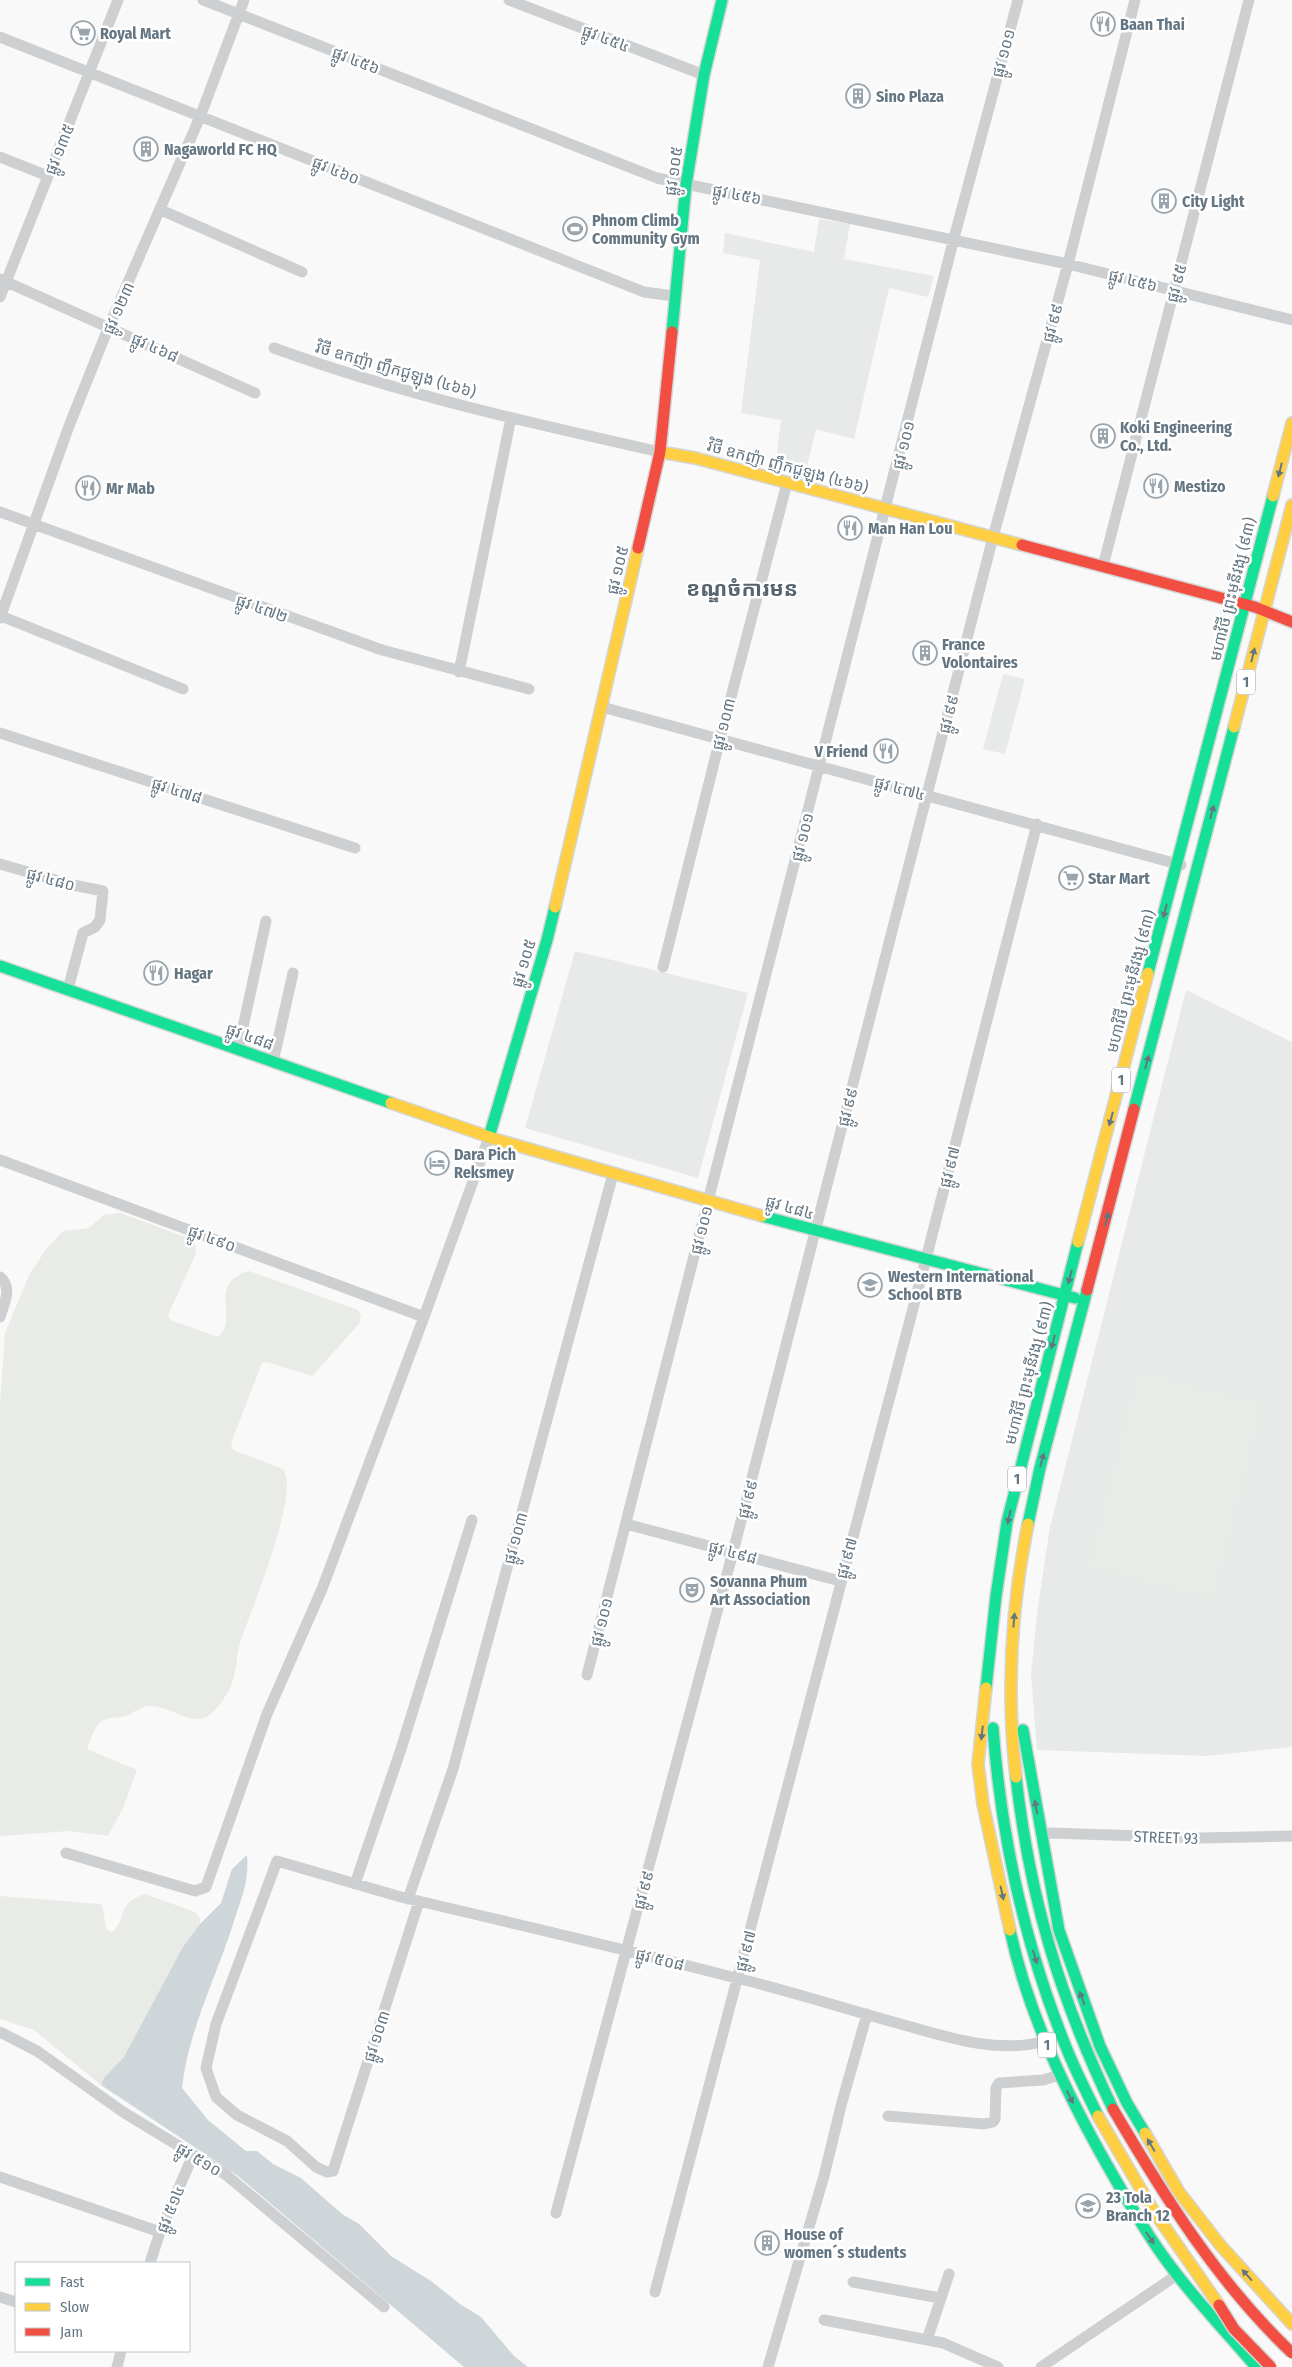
<svg xmlns="http://www.w3.org/2000/svg" width="1292" height="2367" font-family="'Fira Sans Condensed','Noto Sans Khmer',sans-serif">
	<style>
		.built { fill: #e8e9e9 }
		.green { fill: #e8ebe6 }
		.water { fill: #ced6d9 }
		.lines { fill: none; stroke-linecap: round; stroke-linejoin: round }
		.fast-casing { stroke: #d5d6d7; stroke-width: 14 }
		.slow-casing { stroke: #d5d6d7; stroke-width: 14 }
		.jam-casing { stroke: #d5d6d7; stroke-width: 14 }
		.street { stroke: #cecfd0; stroke-width: 11 }
		.fast { stroke: #16e098; stroke-width: 11 }
		.slow { stroke: #ffcf43; stroke-width: 11 }
		.jam { stroke: #f24e42; stroke-width: 11 }
		.slow-bridge-casing { stroke: #d5d6d6; stroke-width: 14; stroke-linecap: butt }
		.jam-bridge-casing { stroke: #d5d6d6; stroke-width: 14; stroke-linecap: butt }
		.slow-bridge { stroke: #ffcf43; stroke-width: 11 }
		.jam-bridge { stroke: #f24e42; stroke-width: 11 }
		.oneway { fill: #657683 }
		.labels { text-anchor: middle; stroke-width: 5; stroke-linejoin: round; paint-order: stroke }
		.shield { fill: #fff; stroke: #939fa8; stroke-width: 1 }
		.shield-label { font-size: 15px; font-weight: bold; fill: #657683 }
		.poi-label { font-size: 16px; font-weight: bold; fill: #657683; stroke: #fff; text-anchor: start }
		.street-label { font-size: 16px; fill: #657683; stroke: #fff }
		.district-label { font-size: 21px; font-weight: bold; fill: #57646e; stroke: #fff }
	</style>
	<rect width="100%" height="100%" fill="#f9f9f9"/>
	<path class="built" d="M819,219L850,224L844,259L934,276L928,297L889,288L854,439L816,429L807,466L776,459L781,420L741,413L760,260L723,253L725,233L814,252Z
		M1003,674L1025,679L1005,754L983,749Z
		M575,951L748,993L698,1178L525,1128Z
		M1186,990L1292,1042V1747L1206,1756L1037,1750L1031,1674L1038,1606L1050,1527Z"/>
	<path class="green" d="M120,1213L188,1238L195,1244L196,1254L168,1315L170,1320L218,1337C240,1319 206,1283 249,1271L358,1310L361,1315L359,1324L312,1376L267,1362L262,1363L231,1443L233,1450L283,1469C301,1494 250,1612 240,1643C236,1656 237,1670 232,1683C227,1695 216,1713 204,1718C191,1724 166,1705 150,1706C140,1706 134,1713 126,1716C120,1718 113,1717 107,1719C95,1722 91,1739 87,1749L137,1770L123,1808L108,1836L70,1831L0,1836V1405L5,1333L30,1273L47,1248L63,1231L89,1228L104,1215Z
		M1138,1371L1263,1403L1215,1599L1088,1567Z
		M145,1894L195,1912L200,1918V1924C169,1965 152,2013 125,2056C118,2067 106,2073 101,2085L34,2030L0,2019V1896L100,1904L103,1908L106,1929L112,1932C128,1919 115,1904 145,1894Z"/>
	<path class="water" d="M247,1855C249,1880 243,1894 235,1918C218,1974 188,2030 182,2088L208,2120L246,2151H257L273,2164L301,2178L342,2214L359,2224L391,2256L431,2281L460,2304L481,2317L514,2356L528,2367H464L238,2176L101,2085L104,2078L124,2057L183,1947L200,1924L221,1903L232,1869Z"/>
	<g class="lines">
		<g class="fast-casing">
			<path id="fast" d="M672,332L686,185L704,75L722,0
				M0,966L391,1103
				M1148,973L1273,496
				M1134,1109L1234,727
				M489,1137L547,940L555,907
				M762,1216L1075,1298
				M1028,1524L1040,1468L1087,1290
				M986,1688L996,1596L1007,1522L1078,1242
				M993,1728C1001,1837 1025,1945 1066,2047C1075,2070 1087,2093 1098,2116
				M1023,1730L1059,1930L1100,2046L1127,2103L1145,2133
				M1016,1777C1030,1900 1060,1998 1113,2109
				M1010,1930C1028,2014 1067,2095 1110,2170C1130,2205 1150,2240 1175,2272C1200,2305 1229,2335 1256,2367"/>
		</g>
		<g class="slow-casing">
			<path id="slow" d="M660,452L695,458L1022,545
				M1273,496L1292,423
				M1234,727L1292,505
				M555,907L638,548
				M391,1103L498,1140L762,1216
				M1078,1242L1148,973
				M986,1688L978,1764L983,1804L1010,1930
				M1016,1777C1006,1691 1011,1608 1028,1524
				M1145,2133L1179,2192L1221,2246L1292,2324"/>
		</g>
		<g class="jam-casing">
			<path id="jam" d="M1022,545L1255,607L1292,622
				M638,548L660,452L672,332
				M1087,1290L1134,1109"/>
		</g>
		<path class="street" d="M203,0L657,178L1068,264L1292,320
			M509,0L704,75
			M0,37L644,292L674,296
			M0,157L48,176
			M161,210L302,272
			M0,279L255,393
			M0,297L118,0
			M274,348C400,394 530,423 660,452
			M0,512L382,650L529,689
			M1103,566L1249,0
			M1,616L183,689
			M0,618L69,426L109,326L200,117L244,0
			M459,672L511,418
			M602,707L1181,865
			M0,733L355,848
			M0,864L73,885L103,891L100,920L95,927L83,933L68,989
			M663,967L720,739L787,483
			M238,1050L266,921
			M273,1062L293,973
			M0,1160L424,1317
			M0,1277C13,1288 4,1303 0,1317
			M626,1524L840,1581
			M587,1675L954,238L1018,0
			M1041,1835L1051,1833L1201,1838L1292,1836
			M66,1853L195,1891L206,1887L267,1714L322,1589L424,1317L489,1137
			M355,1884L401,1749L472,1520
			M408,1899L453,1769L613,1174
			M419,1901L333,2171L327,2172L316,2167L287,2141L237,2115L216,2097L206,2068L216,2024L277,1861L401,1897C513,1923 625,1949 736,1978C786,1990 836,2006 886,2020C935,2033 994,2056 1045,2041
			M0,2032L37,2051L123,2112L225,2174L384,2307
			M888,2116L984,2124L993,2122L995,2119L996,2088L999,2083L1043,2080L1060,2075
			M0,2177L160,2232
			M556,2213L733,1552L993,537L1068,264L1135,0
			M150,2263L160,2232L193,2155
			M853,2282L940,2298
			M655,2292L926,1259L1037,824
			M0,2297L16,2302
			M824,2320L943,2343L998,2367
			M927,2340L949,2274
			M117,2367L121,2351
			M768,2367L824,2176L842,2102L867,2014
			M1041,2367L1177,2275"/>
		<use href="#fast" class="fast"/>
		<use href="#slow" class="slow"/>
		<use href="#jam" class="jam"/>
		<g class="slow-bridge-casing">
			<path id="slow-bridge" d="M1098,2116L1153,2210L1219,2305"/>
		</g>
		<g class="jam-bridge-casing">
			<path id="jam-bridge" d="M1113,2109C1164,2196 1218,2283 1292,2353
				M1219,2305L1234,2329L1271,2367"/>
		</g>
		<use href="#slow-bridge" class="slow-bridge"/>
		<use href="#jam-bridge" class="jam-bridge"/>
	</g>
	<defs><path id="oneway-solid" d="M-6-.8H1V-3.2L6.5 0L1 3.2V.8H-6Z" transform="scale(1.25)"/></defs>
	<g class="oneway">
		<use href="#oneway-solid" transform="translate(1280 470) rotate(104)"/>
		<use href="#oneway-solid" transform="translate(1253 655) rotate(-76)"/>
		<use href="#oneway-solid" transform="translate(1212 812) rotate(-75)"/>
		<use href="#oneway-solid" transform="translate(1165 911) rotate(105)"/>
		<use href="#oneway-solid" transform="translate(1147 1062) rotate(-75)"/>
		<use href="#oneway-solid" transform="translate(1111 1119) rotate(105)"/>
		<use href="#oneway-solid" transform="translate(1107 1219) rotate(-75)"/>
		<use href="#oneway-solid" transform="translate(1070 1277) rotate(105)"/>
		<use href="#oneway-solid" transform="translate(1053 1342) rotate(105)"/>
		<use href="#oneway-solid" transform="translate(1042 1460) rotate(-75)"/>
		<use href="#oneway-solid" transform="translate(1009 1517) rotate(102)"/>
		<use href="#oneway-solid" transform="translate(1014 1620) rotate(-85)"/>
		<use href="#oneway-solid" transform="translate(982 1733) rotate(97)"/>
		<use href="#oneway-solid" transform="translate(1036 1807) rotate(-100)"/>
		<use href="#oneway-solid" transform="translate(1002 1893) rotate(78)"/>
		<use href="#oneway-solid" transform="translate(1035 1957) rotate(73)"/>
		<use href="#oneway-solid" transform="translate(1082 1998) rotate(-111)"/>
		<use href="#oneway-solid" transform="translate(1070 2097) rotate(64)"/>
		<use href="#oneway-solid" transform="translate(1151 2145) rotate(-121)"/>
		<use href="#oneway-solid" transform="translate(1150 2238) rotate(56)"/>
		<use href="#oneway-solid" transform="translate(1247 2275) rotate(-132)"/>
	</g>
	<defs>
		<g id="restaurant-ring" transform="scale(1.25)"><circle r="9.5" fill="#fff" stroke="#99a4ac" stroke-width="1.5"/><path d="M-5-6h1v4h1v-4h1v4h1v-4h1v5L-1.5 .5V6h-2V.5L-5-1ZM5-6V6H3V1.5H1.5Q1.5-4 5-6Z" fill="#99a4ac"/></g>
		<g id="supermarket-ring" transform="scale(1.25)"><circle r="9.5" fill="#fff" stroke="#99a4ac" stroke-width="1.5"/><path d="M-6-5.5h2.5l.6 2H6L4.5 2H-2.5L-4.4-4H-6ZM-1.5 3.2a1.3 1.3 0 1 0 .1 0ZM3 3.2a1.3 1.3 0 1 0 .1 0Z" fill="#99a4ac"/></g>
		<g id="building-ring" transform="scale(1.25)"><circle r="9.5" fill="#fff" stroke="#99a4ac" stroke-width="1.5"/><path d="M-4-6H4V6H1V3H-1V6H-4ZM-2.5-4.3h1.7v1.8h-1.7ZM.8-4.3h1.7v1.8H.8ZM-2.5-1h1.7V.8h-1.7ZM.8-1h1.7V.8H.8Z" fill="#99a4ac"/></g>
		<g id="stadium-ring" transform="scale(1.25)"><circle r="9.5" fill="#fff" stroke="#99a4ac" stroke-width="1.5"/><path d="M0-5a6.5 5 0 1 0 0 10a6.5 5 0 1 0 0-10ZM-3.5-1.8h7v3.6h-7Z" fill="#99a4ac"/></g>
		<g id="hotel-ring" transform="scale(1.25)"><circle r="9.5" fill="#fff" stroke="#99a4ac" stroke-width="1.5"/><path d="M-6-4.5h1.5V1H6V5H4.5V3h-9V5H-6ZM-4 0a1.8 1.8 0 1 1 3.6 0ZM.5 0V-2.5h3Q6-2.5 6 0Z" fill="#99a4ac"/></g>
		<g id="school-ring" transform="scale(1.25)"><circle r="9.5" fill="#fff" stroke="#99a4ac" stroke-width="1.5"/><path d="M0-5L7-2L0 1L-7-2ZM-4 1L0 2.5L4 1V4Q0 6-4 4Z" fill="#99a4ac"/></g>
		<g id="theatre-ring" transform="scale(1.25)"><circle r="9.5" fill="#fff" stroke="#99a4ac" stroke-width="1.5"/><path d="M-5-5.5Q0-4 5-5.5V0Q5 5 0 6Q-5 5-5 0ZM-3.3-2.5H-1v1.5H-3.3ZM1-2.5H3.3v1.5H1ZM-2.8 1Q0 5.5 2.8 1Z" fill="#99a4ac"/></g>
	</defs>
	<g fill-rule="evenodd">
		<use href="#restaurant-ring" x="1103" y="24"/>
		<use href="#supermarket-ring" x="83" y="33"/>
		<use href="#building-ring" x="858" y="96"/>
		<use href="#building-ring" x="146" y="149"/>
		<use href="#building-ring" x="1164" y="201"/>
		<use href="#stadium-ring" x="575" y="229"/>
		<use href="#building-ring" x="1103" y="436"/>
		<use href="#restaurant-ring" x="1156" y="486"/>
		<use href="#restaurant-ring" x="88" y="488"/>
		<use href="#restaurant-ring" x="850" y="528"/>
		<use href="#building-ring" x="925" y="653"/>
		<use href="#restaurant-ring" x="886" y="751"/>
		<use href="#supermarket-ring" x="1071" y="878"/>
		<use href="#restaurant-ring" x="156" y="973"/>
		<use href="#hotel-ring" x="437" y="1163"/>
		<use href="#school-ring" x="870" y="1285"/>
		<use href="#theatre-ring" x="692" y="1590"/>
		<use href="#school-ring" x="1088" y="2206"/>
		<use href="#building-ring" x="767" y="2243"/>
	</g>
	<g class="labels">
		<g class="shield">
			<rect x="1237" y="669.5" width="18" height="25" rx="4"/>
			<rect x="1112" y="1067.5" width="18" height="25" rx="4"/>
			<rect x="1008" y="1466.5" width="18" height="25" rx="4"/>
			<rect x="1038" y="2032.5" width="18" height="25" rx="4"/>
		</g>
		<g class="shield-label">
			<text x="1246" y="687">1</text>
			<text x="1121" y="1085">1</text>
			<text x="1017" y="1484">1</text>
			<text x="1047" y="2050">1</text>
		</g>
		<g class="poi-label">
			<text x="1120" y="30">Baan Thai</text>
			<text x="100" y="39">Royal Mart</text>
			<text x="876" y="102">Sino Plaza</text>
			<text x="164" y="155">Nagaworld FC HQ</text>
			<text x="1182" y="207">City Light</text>
			<text x="592" y="226">Phnom Climb<tspan x="592" dy="18">Community Gym</tspan></text>
			<text x="1120" y="433">Koki Engineering<tspan x="1120" dy="18">Co., Ltd.</tspan></text>
			<text x="1174" y="492">Mestizo</text>
			<text x="106" y="494">Mr Mab</text>
			<text x="868" y="534">Man Han Lou</text>
			<text x="942" y="650">France<tspan x="942" dy="18">Volontaires</tspan></text>
			<text x="868" y="757" text-anchor="end">V Friend</text>
			<text x="1088" y="884">Star Mart</text>
			<text x="174" y="979">Hagar</text>
			<text x="454" y="1160">Dara Pich<tspan x="454" dy="18">Reksmey</tspan></text>
			<text x="888" y="1282">Western International<tspan x="888" dy="18">School BTB</tspan></text>
			<text x="710" y="1587">Sovanna Phum<tspan x="710" dy="18">Art Association</tspan></text>
			<text x="1106" y="2203">23 Tola<tspan x="1106" dy="18">Branch 12</tspan></text>
			<text x="784" y="2240">House of<tspan x="784" dy="18">women´s students</tspan></text>
		</g>
		<g class="street-label">
			<text transform="translate(606 38) rotate(21)" y="6">ផ្លូវ ៤៥៤</text>
			<text transform="translate(1003 53) rotate(-75)" y="6">ផ្លូវ ១០១</text>
			<text transform="translate(356 60) rotate(21)" y="6">ផ្លូវ ៤៥៦</text>
			<text transform="translate(59 149) rotate(-68)" y="6">ផ្លូវ ១៣៥</text>
			<text transform="translate(336 170) rotate(22)" y="6">ផ្លូវ ៤៦០</text>
			<text transform="translate(673 171) rotate(-82)" y="6">ផ្លូវ ១០៥</text>
			<text transform="translate(737 194) rotate(11)" y="6">ផ្លូវ ៤៥៦</text>
			<text transform="translate(1133 280) rotate(14)" y="6">ផ្លូវ ៤៥៦</text>
			<text transform="translate(1176 283) rotate(-76)" y="6">ផ្លូវ ៩៥</text>
			<text transform="translate(118 308) rotate(-66)" y="6">ផ្លូវ ១២៣</text>
			<text transform="translate(1052 323) rotate(-75)" y="6">ផ្លូវ ៩៩</text>
			<text transform="translate(155 347) rotate(24)" y="6">ផ្លូវ ៤៦៨</text>
			<text transform="translate(396 369) rotate(16)" y="6">វិថី ឧកញ៉ា ញឹកជូឡុង (៤៦៦)</text>
			<text transform="translate(903 445) rotate(-76)" y="6">ផ្លូវ ១០១</text>
			<text transform="translate(788 466) rotate(15)" y="6">វិថី ឧកញ៉ា ញឹកជូឡុង (៤៦៦)</text>
			<text transform="translate(617 570) rotate(-77)" y="6">ផ្លូវ ១០៥</text>
			<text transform="translate(1232 589) rotate(-76)" y="6">មហាវិថី ព្រះមុនីវង្ស (៩៣)</text>
			<text transform="translate(262 608) rotate(20)" y="6">ផ្លូវ ៤៧២</text>
			<text transform="translate(948 714) rotate(-76)" y="6">ផ្លូវ ៩៩</text>
			<text transform="translate(723 724) rotate(-76)" y="6">ផ្លូវ ១០៣</text>
			<text transform="translate(900 788) rotate(15)" y="6">ផ្លូវ ៤៧៤</text>
			<text transform="translate(177 790) rotate(18)" y="6">ផ្លូវ ៤៧៨</text>
			<text transform="translate(802 837) rotate(-76)" y="6">ផ្លូវ ១០១</text>
			<text transform="translate(51 879) rotate(15)" y="6">ផ្លូវ ៤៨០</text>
			<text transform="translate(523 963) rotate(-73)" y="6">ផ្លូវ ១០៥</text>
			<text transform="translate(1130 981) rotate(-75)" y="6">មហាវិថី ព្រះមុនីវង្ស (៩៣)</text>
			<text transform="translate(250 1036) rotate(20)" y="6">ផ្លូវ ៤៨៨</text>
			<text transform="translate(847 1107) rotate(-76)" y="6">ផ្លូវ ៩៩</text>
			<text transform="translate(949 1167) rotate(-76)" y="6">ផ្លូវ ៩៧</text>
			<text transform="translate(790 1207) rotate(16)" y="6">ផ្លូវ ៤៨៤</text>
			<text transform="translate(701 1230) rotate(-76)" y="6">ផ្លូវ ១០១</text>
			<text transform="translate(212 1238) rotate(20)" y="6">ផ្លូវ ៤៩០</text>
			<text transform="translate(1028 1373) rotate(-75)" y="6">មហាវិថី ព្រះមុនីវង្ស (៩៣)</text>
			<text transform="translate(747 1499) rotate(-76)" y="6">ផ្លូវ ៩៩</text>
			<text transform="translate(515 1538) rotate(-75)" y="6">ផ្លូវ ១០៣</text>
			<text transform="translate(733 1552) rotate(15)" y="6">ផ្លូវ ៤៩៨</text>
			<text transform="translate(846 1558) rotate(-75)" y="6">ផ្លូវ ៩៧</text>
			<text transform="translate(601 1622) rotate(-76)" y="6">ផ្លូវ ១០១</text>
			<text transform="translate(1166 1837) rotate(2)" y="6">STREET 93</text>
			<text transform="translate(643 1890) rotate(-75)" y="6">ផ្លូវ ៩៩</text>
			<text transform="translate(745 1951) rotate(-76)" y="6">ផ្លូវ ៩៧</text>
			<text transform="translate(660 1959) rotate(14)" y="6">ផ្លូវ ៥០៨</text>
			<text transform="translate(376 2036) rotate(-72)" y="6">ផ្លូវ ១០៣</text>
			<text transform="translate(199 2159) rotate(31)" y="6">ផ្លូវ ៥១០</text>
			<text transform="translate(170 2209) rotate(-68)" y="6">ផ្លូវ ៥១៤</text>
		</g>
		<g class="district-label">
			<text x="742" y="596">ខណ្ឌចំការមន</text>
		</g>
	</g>
	<rect x="15" y="2262" width="175" height="90" fill="#ffffff" stroke="#c1c8cd"/>
	<rect x="25" y="2278" width="25" height="8" fill="#16e098" stroke="#c1c8cd"/>
	<text x="60" y="2287" font-size="15" fill="#657683">Fast</text>
	<rect x="25" y="2303" width="25" height="8" fill="#ffcf43" stroke="#c1c8cd"/>
	<text x="60" y="2312" font-size="15" fill="#657683">Slow</text>
	<rect x="25" y="2328" width="25" height="8" fill="#f24e42" stroke="#c1c8cd"/>
	<text x="60" y="2337" font-size="15" fill="#657683">Jam</text>
</svg>
